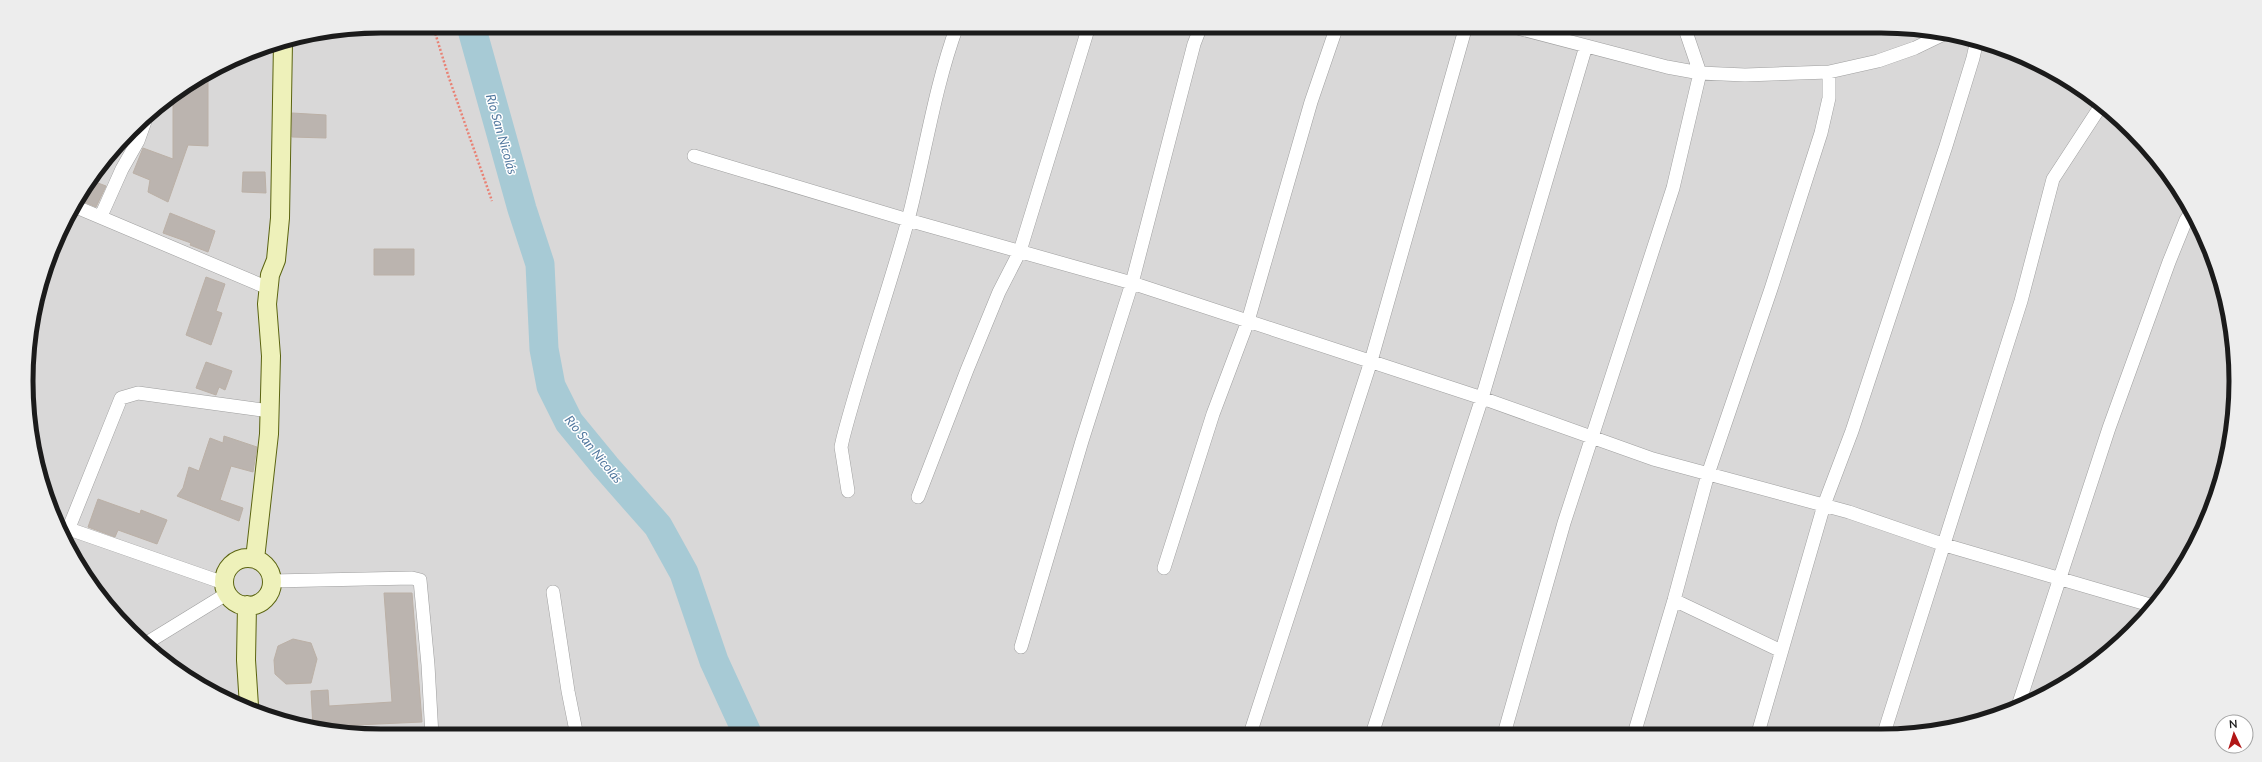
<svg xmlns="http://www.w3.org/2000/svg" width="2262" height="762" font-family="Lato,sans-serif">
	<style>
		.residential { fill: #d9d8d8 }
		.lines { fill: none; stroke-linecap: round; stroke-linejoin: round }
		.river { stroke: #a7cad5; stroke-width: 29 }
		.building { fill: #bbb4af; stroke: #bbb0a6 }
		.street-casing { stroke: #9f9f9f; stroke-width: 14 }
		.secondary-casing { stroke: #5b6410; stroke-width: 20 }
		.path { stroke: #e98275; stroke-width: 2.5; stroke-dasharray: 2 2; stroke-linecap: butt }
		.street { stroke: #fff; stroke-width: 13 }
		.secondary { stroke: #eef1ba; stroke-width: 18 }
		.labels { text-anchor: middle; stroke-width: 3; stroke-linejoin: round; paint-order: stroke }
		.water-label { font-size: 13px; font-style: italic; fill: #53799f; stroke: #fff }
		.rim { fill: none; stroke: #1b1b1b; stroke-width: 5 }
	</style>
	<rect width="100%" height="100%" fill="#ece8e2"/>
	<path class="residential" d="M381,26H1881L1973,38L2038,63L2097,99L2148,147L2188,203L2217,267L2233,334L2235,404L2224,473L2188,559L2115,648L2017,709L1927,733L381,736L289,724L184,676L130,632L86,578L38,473L27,404L29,335L63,224L99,165L147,114L245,53L312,33Z"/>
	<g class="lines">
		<path class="river" d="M471,26L522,209L540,264L544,349L551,386L569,422L606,467L658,526L684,573L714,661L748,735"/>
	</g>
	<path class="building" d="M208,76V146L188,145L168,202L148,192L150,180L133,173L143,148L173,159V98Z
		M292,113L326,115V138L292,137Z
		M243,172H265L266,193L242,192Z
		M90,180L106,186L96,207L80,200Z
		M170,213L215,231L208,252L190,245L191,243L163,233Z
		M374,249H414V275H374Z
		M206,277L225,284L216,311L222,313L211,345L186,335Z
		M206,362L232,371L225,390L219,387L216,395L196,388Z
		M224,436L257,447L253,472L231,466L220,500L243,508L239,521L177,496L183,488L189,467L199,471L210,438L223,443Z
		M98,499L140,514L141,510L167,520L157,544L118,530L115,537L88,527Z
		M384,593H412L422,722L313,727L311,691L328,690L329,706L392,702Z
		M293,639L311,643L317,659L311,683L286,684L275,674L274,660L278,646Z"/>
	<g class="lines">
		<g class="street-casing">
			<path id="street" d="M1510,26L1667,67L1700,73L1745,75L1829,72L1878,61L1915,48L1944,34
				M694,156L908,220L1132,283L1482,398L1653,459L1849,512L1945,545L2150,605
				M74,206L268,288
				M101,216L122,169L138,141L148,113
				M2222,477L2224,471
				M848,491L841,447L843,438C862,365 888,293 908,220C925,155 934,89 957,26
				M918,497L967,370L999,292L1020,251L1089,26
				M69,529L224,583
				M66,535L121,398L138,393L270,411
				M1164,568L1213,414L1248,321L1311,102L1337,26
				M272,581L412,578L420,580L428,665L432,736
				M553,592L568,691L577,736
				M1674,600L1781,651
				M145,644L228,593
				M1021,647L1082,441L1132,283L1194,44L1201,26
				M2017,709L2109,428L2169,262L2186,220L2192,211
				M1758,733L1824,505L1852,431L1946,146L1973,58L1977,40
				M1884,733L2021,301L2053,179L2102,104
				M1250,734L1371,361L1466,26
				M1372,734L1482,398L1586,46
				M1504,734L1564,523L1673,188L1700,73L1684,26
				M1634,734L1674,600L1708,474L1771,289L1821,133L1829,98V72"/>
		</g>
		<g class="secondary-casing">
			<path id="secondary" d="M224 582a24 24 0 1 1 48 0a24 24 0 1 1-48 0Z
				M255,559L269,434L271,356L267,304L270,275L276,260L280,218L283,42
				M247,605L246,660L249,706"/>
		</g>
		<path class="path" d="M433,26L449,78L492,201"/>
		<use href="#street" class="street"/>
		<use href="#secondary" class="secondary"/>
	</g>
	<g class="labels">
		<g class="water-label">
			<text transform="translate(502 134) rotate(74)" y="5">Río San Nicolás</text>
			<text transform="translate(594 449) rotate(51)" y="5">Río San Nicolás</text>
		</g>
	</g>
	<path d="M0 0H2262V762H0ZM381 33H1881A348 348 0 0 1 2229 381V381A348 348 0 0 1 1881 729H381A348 348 0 0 1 33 381V381A348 348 0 0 1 381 33Z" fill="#ededed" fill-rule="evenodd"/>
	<path class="rim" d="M381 33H1881A348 348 0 0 1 2229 381V381A348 348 0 0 1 1881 729H381A348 348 0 0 1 33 381V381A348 348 0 0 1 381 33Z"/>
	<g transform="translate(2234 734) rotate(356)"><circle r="19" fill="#ffffff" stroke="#a4a4a4"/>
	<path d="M0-3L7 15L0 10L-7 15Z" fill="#b11616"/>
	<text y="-6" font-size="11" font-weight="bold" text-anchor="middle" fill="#1b1b1b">N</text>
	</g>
</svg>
